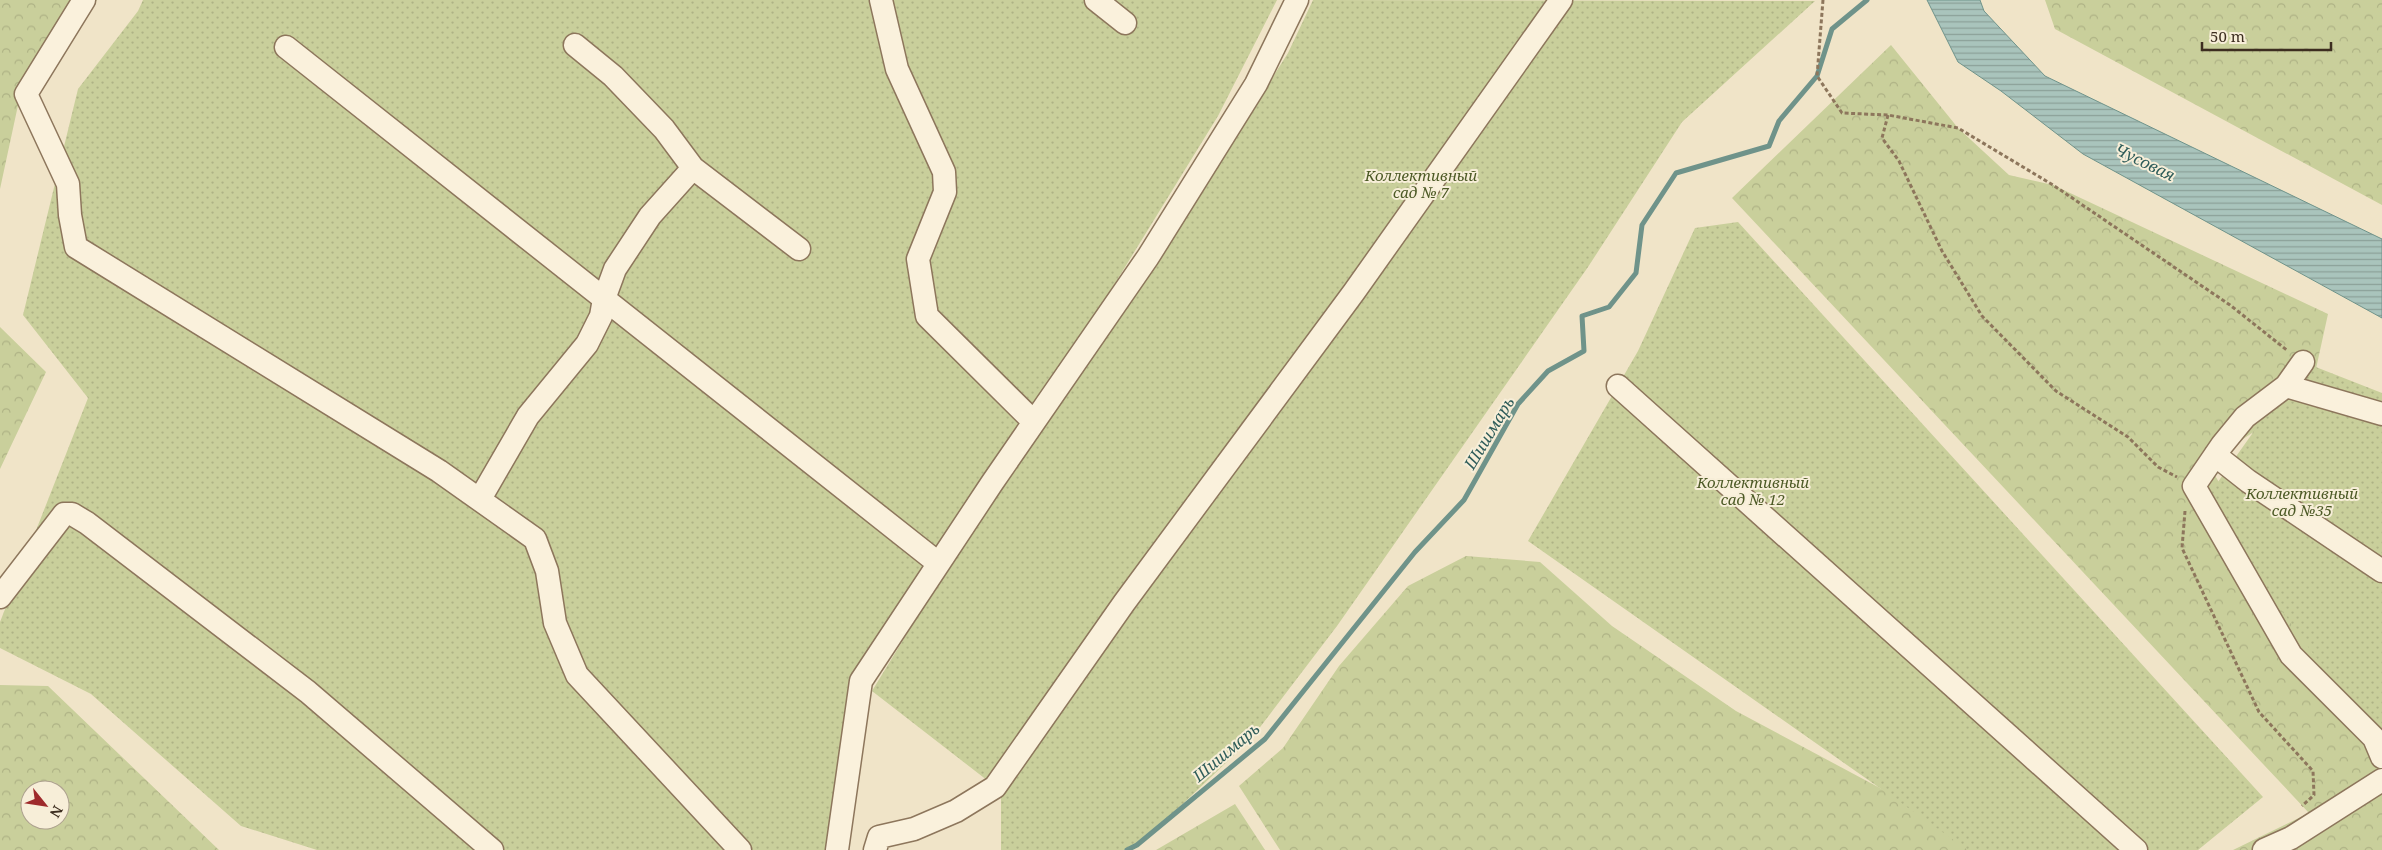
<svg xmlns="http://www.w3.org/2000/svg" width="2382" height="850" font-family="'Noto Serif',serif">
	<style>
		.forest { fill: url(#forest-crowns); fill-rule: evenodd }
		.garden { fill: url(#garden-dots) }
		.water { fill: url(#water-rules); stroke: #6f938a }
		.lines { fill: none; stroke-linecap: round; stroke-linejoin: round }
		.stream { stroke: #6f938a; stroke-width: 5 }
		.minor-casing { stroke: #8d765c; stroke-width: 25 }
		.path { stroke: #8d765c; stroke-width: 3; stroke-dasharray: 4 2.5; stroke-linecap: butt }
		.minor { stroke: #faf1dc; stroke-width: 22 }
		.labels { text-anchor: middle; stroke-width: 4; stroke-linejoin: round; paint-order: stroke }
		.park-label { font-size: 15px; font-style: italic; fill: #4d5a26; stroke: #f7eed8 }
		.water-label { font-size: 16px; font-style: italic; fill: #2f5d5a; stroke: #f7eed8 }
	</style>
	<defs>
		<pattern id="forest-crowns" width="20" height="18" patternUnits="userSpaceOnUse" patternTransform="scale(1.25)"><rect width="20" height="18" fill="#c9cf9b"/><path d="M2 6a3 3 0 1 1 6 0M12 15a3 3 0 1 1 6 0" fill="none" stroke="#aeb285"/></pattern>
		<pattern id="garden-dots" width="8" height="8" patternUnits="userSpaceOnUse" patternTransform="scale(1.25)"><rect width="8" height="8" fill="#c9cf9b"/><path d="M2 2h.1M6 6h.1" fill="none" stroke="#aeb285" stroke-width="1.8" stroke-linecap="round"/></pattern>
		<pattern id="water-rules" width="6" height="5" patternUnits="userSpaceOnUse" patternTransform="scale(1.25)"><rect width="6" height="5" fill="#a9c4bc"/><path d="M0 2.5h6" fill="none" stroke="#8ba098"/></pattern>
	</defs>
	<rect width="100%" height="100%" fill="#f0e4c8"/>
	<path class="forest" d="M0,0H97L23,82L0,189Z
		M2045,0H2382V205L2055,29Z
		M1891,45L1958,128L2009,175L2053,185L2328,314L2310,396L2207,462L2305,628L2382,651V850H2233L2309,813L1732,198Z
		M0,327L46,372L0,469Z
		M1466,556L1540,562L1612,626L1736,711L1979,841L1988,850H1280L1239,786L1283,748L1339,666L1408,586Z
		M0,685L48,686L219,850H0ZM30,790H60V820H30Z
		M1235,804L1265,850H1156Z"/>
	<path class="garden" d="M143,0H1277L1218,116L1085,332L855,671L825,850H317L241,826L91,694L0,648V622L88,398L23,315L78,89L138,11Z
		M1313,0L1815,1L1682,122L1588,267L1337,626L1251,739L1149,836L1129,850H1001V791L872,691L994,491L1156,262L1288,53Z
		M1738,222L2263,797L2198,850H1968L1528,541L1638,351L1695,228Z
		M2303,362L2382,393V748L2203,503Z"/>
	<path class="water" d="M1927,0H1980L1984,11L2045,76L2382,239V318L2083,154L2001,91L1958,62Z"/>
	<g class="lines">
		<path class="stream" d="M1127,850L1137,845L1265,739L1415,552L1464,500L1518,404L1548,371L1584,351L1582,316L1609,307L1636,273L1642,225L1676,173L1769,146L1779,121L1817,76L1832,29L1867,0"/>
		<g class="minor-casing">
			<path id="minor" d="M84,0L26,94L68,184L70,215L76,247L439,471L535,539L547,571L555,623L577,675L740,850
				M881,0L897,69L944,172L945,192L918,259L927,316L1034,422
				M1096,0L1125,23
				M575,45L613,76L664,129L693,168L799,249
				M286,47L938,563
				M2303,362L2286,386L2245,417L2222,445L2194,486L2291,655L2374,738L2382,757
				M1618,386L2136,850
				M2286,386L2382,414
				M2215,455L2248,481L2382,571
				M480,499L528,416L587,344L601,316L604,299L615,269L650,216L693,168
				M0,597L64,514H72L87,523L308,692L492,850
				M837,850L861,681L992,483L1148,257L1256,84L1297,0
				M875,850L879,837L914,829L956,811L995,787L1124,603L1354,292L1561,0
				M2264,850L2291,838L2382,780"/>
		</g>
		<path class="path" d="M1823,0L1817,76L1842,113L1888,115L1958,128L2053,185L2230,305L2288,351
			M1888,115L1882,138L1899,161L1942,251L1982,316L2056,391L2128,437L2158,467L2177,477
			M2185,511L2182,548L2259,712L2313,771L2314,795L2302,806"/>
		<use href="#minor" class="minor"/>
	</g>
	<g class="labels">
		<g class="park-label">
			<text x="1421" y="181">Коллективный<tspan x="1421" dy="17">сад № 7</tspan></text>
			<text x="1753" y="488">Коллективный<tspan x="1753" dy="17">сад № 12</tspan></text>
			<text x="2302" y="499">Коллективный<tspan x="2302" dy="17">сад №35</tspan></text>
		</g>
		<g class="water-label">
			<text transform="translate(2145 162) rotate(26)" y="6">Чусовая</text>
			<text transform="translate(1489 433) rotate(-59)" y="6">Шишмарь</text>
			<text transform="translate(1226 752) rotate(-40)" y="6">Шишмарь</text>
		</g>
	</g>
	<g transform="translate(45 805) rotate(120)"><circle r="24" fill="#f7eed8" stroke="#ada18e"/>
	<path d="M0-4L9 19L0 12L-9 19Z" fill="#9e2a2b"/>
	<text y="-8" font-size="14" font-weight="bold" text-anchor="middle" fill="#3d2e20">N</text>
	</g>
	<path d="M2202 42v8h129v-8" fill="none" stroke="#3d2e20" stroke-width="2.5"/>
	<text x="2210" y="42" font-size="15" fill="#3d2e20" stroke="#f7eed8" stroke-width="4" paint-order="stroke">50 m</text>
</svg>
